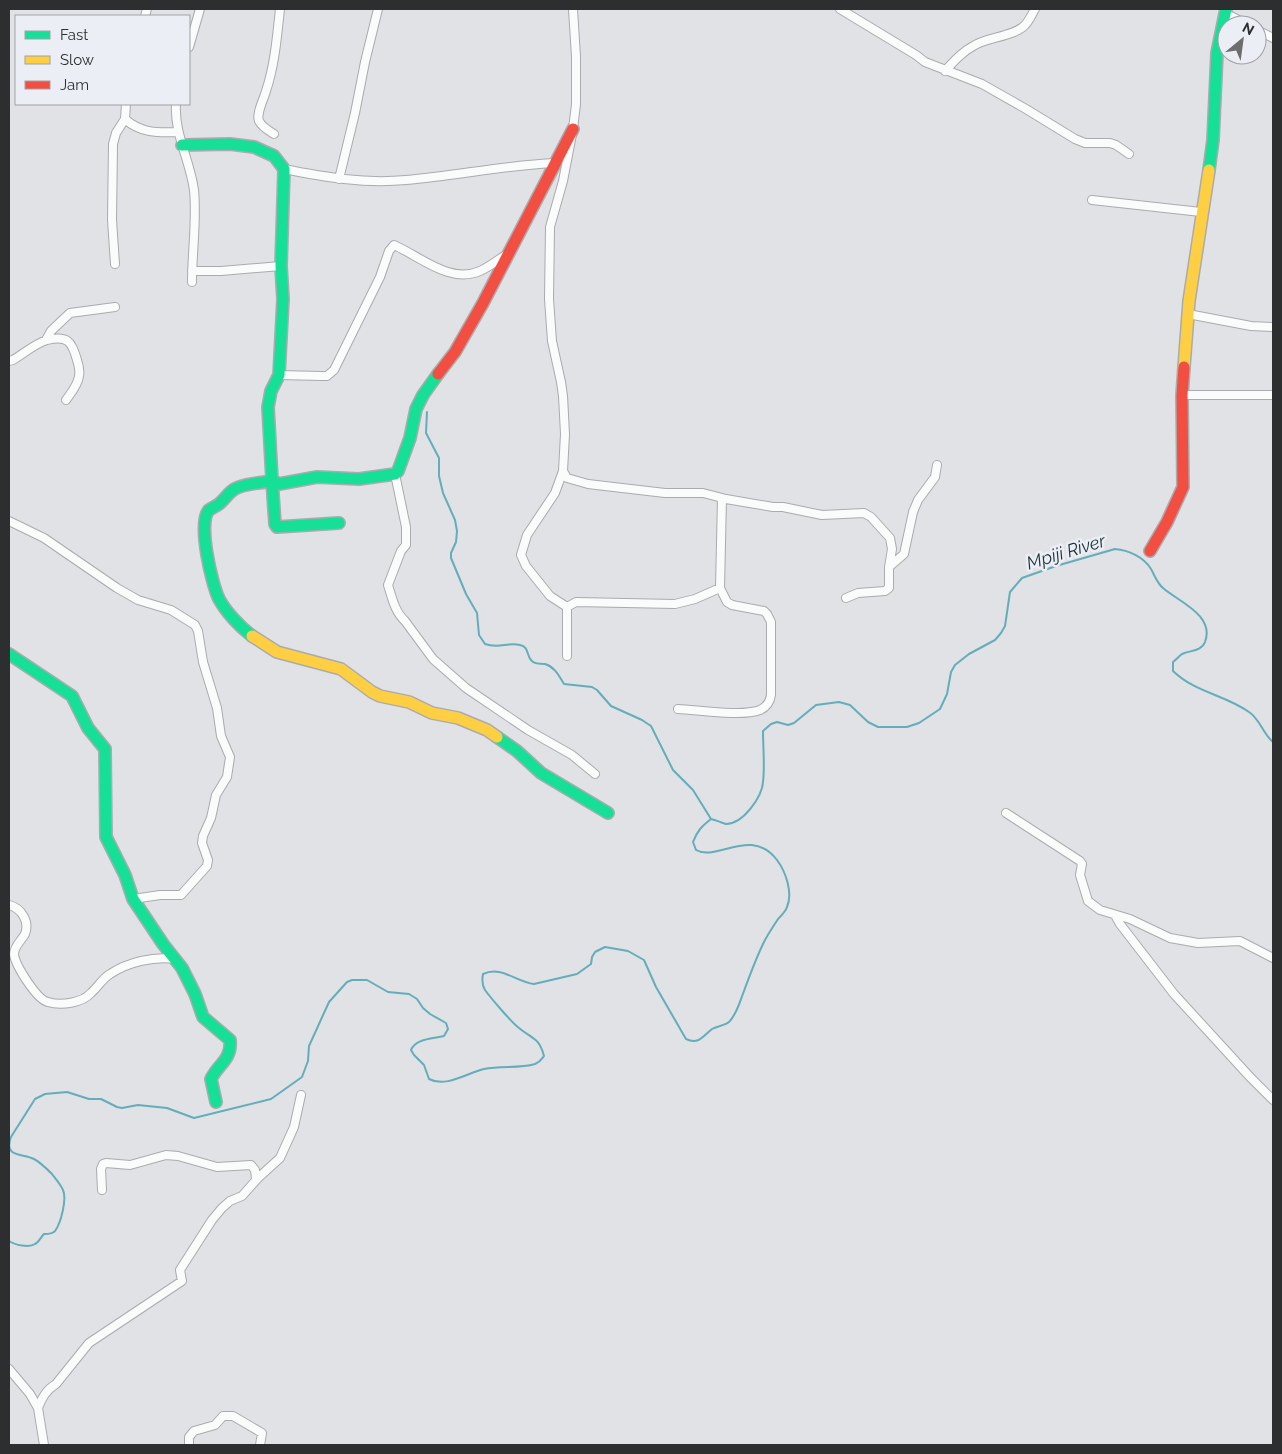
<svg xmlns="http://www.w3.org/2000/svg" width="1282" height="1454" font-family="Raleway,sans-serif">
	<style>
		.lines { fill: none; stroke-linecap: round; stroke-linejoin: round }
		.stream { stroke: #64adba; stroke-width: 2 }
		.street-casing { stroke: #aaabad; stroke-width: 10 }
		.fast-casing { stroke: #aaabad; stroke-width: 14 }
		.slow-casing { stroke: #aaabad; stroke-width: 14 }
		.jam-casing { stroke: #aaabad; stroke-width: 14 }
		.street { stroke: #fafbfb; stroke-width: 8 }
		.fast { stroke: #16e098; stroke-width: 11 }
		.slow { stroke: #ffcf43; stroke-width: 11 }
		.jam { stroke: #f24e42; stroke-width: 11 }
		.labels { text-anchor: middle; stroke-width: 5; stroke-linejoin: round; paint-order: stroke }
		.water-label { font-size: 18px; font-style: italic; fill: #1e3539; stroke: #ebeef4 }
	</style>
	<rect width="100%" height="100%" fill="#e0e2e5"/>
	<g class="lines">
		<path class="stream" d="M427,412L426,433L439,458V476L443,493L455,520L457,531L456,542L451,553V558L466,594L477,613L479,635L485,644C499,649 507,642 520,645C529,647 526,654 531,660C534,665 540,663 545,664C555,667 559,676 564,684L592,687L597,690L611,706L642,720L651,726L673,770L693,790L711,819
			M711,819C716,820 722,823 726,824C743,824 762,797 763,782C765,766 763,748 763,731L771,724L777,722L788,725L794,723L816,705L839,702L850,705L868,722L878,727H907L919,723L940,709L947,694L951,672L955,665L969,654L995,640L1001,633L1005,626L1010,592L1022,578L1056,566L1115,549C1128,550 1144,557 1151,569C1155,576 1157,583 1163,588C1179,602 1215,615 1205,642C1201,652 1190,650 1182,654C1179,656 1176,660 1173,662V671C1196,693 1223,694 1249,712C1260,719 1263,734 1273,742
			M9,1241C15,1245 29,1248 35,1244C39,1242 41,1237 44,1234C48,1234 53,1234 55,1231C61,1223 67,1199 63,1190C61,1185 55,1178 52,1174C47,1169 40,1162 34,1159C23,1153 3,1158 11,1137L35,1099L45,1094L67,1092L89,1099H101L117,1107L122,1108L138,1105L167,1108L194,1118L271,1099L302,1077L308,1061L309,1046L329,1002L347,982L352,980H367L388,992L409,994L417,999L423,1008L430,1014L446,1023L448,1029L444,1036C433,1039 416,1038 411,1050L414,1055L424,1065L429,1079C446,1088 467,1073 484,1069C501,1065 519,1069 535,1064C540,1062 541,1060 544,1056C539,1037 532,1039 519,1028C512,1023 490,997 485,990C482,985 482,979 483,974C501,965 516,982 534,984L577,974L591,964L592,957L595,952L605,947L628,951L644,960L656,987L686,1039C699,1045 703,1036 712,1029C717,1026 724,1026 729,1022C737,1014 740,1001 744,991C750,975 756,958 764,942C768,934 773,927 778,919C781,916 786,911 787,907C793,893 786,872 777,860C751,826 717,862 696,850L693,842C697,831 702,826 711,819"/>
		<g class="street-casing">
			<path id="street" d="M840,9L916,55L925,62L982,84L1026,109L1075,139L1085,143H1110L1116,145L1129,154
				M1225,13L1248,25
				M145,16L147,9
				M1257,30L1273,38
				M189,47L200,9
				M945,71C954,61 963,51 975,45C989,37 1015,36 1025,25C1029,21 1032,14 1035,9
				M126,104L125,119C140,133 158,133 178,132
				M176,104C174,134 190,160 194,190C197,221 192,251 192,282
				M274,134C269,131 262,127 259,121C256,113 264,99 266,91C275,64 277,36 280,9
				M284,169C324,177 364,184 406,180C456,176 505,165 555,163
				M339,179L355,113L365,62L378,9
				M1092,200L1201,212
				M115,264L112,220L113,144L116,133L125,119
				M192,271H221L281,266
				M1188,314L1251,326L1273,327
				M46,340L51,331L70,313L115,307
				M9,361L13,360C23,354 36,343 47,340C68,335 72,342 77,360C79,366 80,371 79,376C78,385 71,393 66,400
				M279,375L321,376H327L334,370L380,277L389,251L394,245C421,257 450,284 480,271C489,267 498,260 507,254
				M1182,395H1273
				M563,471L567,478L588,484L665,493H703L726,499L773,507H783L822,515L864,513L871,517L890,538L892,549L889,567
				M395,474L406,527V545L401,551L388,585C392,598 395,612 405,621L433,659L466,688L528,730L572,755L595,774
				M9,521L44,538L117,588L138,600L171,610L195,625L198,631L203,662L217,708L221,736L230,757L227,777L216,795L211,818L203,836L202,843L208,860L207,866L181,895H160L133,899
				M846,598L858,593L885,591L889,588V567L904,554L913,512L918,500L935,477L937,465
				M567,607L576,602L675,604L695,599L720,588
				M567,656V607L550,596L526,566L521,555L527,535L555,493L563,471L565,434L563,396L561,382L552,341L549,299L550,227L563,181L573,129L576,104V57L573,9
				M678,709C699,710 741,717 760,710C767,707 770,702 771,695V622L767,614L764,611L732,605L727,602L720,588L722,498
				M1006,813L1080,861L1082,864L1080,875L1088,901L1100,910L1130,919L1170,938L1198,943L1240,941L1273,958
				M9,905C21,908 30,921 25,934C22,940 14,946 14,954C15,965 37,1000 48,1002C61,1006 82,1003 91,993C98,987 102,979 110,974C128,962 154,956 175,959
				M1115,915L1120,924L1174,994L1250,1077L1273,1100
				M102,1190L101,1169L103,1164L106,1163L130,1165L166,1155L178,1156L217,1167L251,1165L255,1170L256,1179
				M9,1369L30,1394L38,1408L44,1445
				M38,1408C42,1398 46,1390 56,1384L89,1343L182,1281L180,1270L212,1220L222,1208L230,1201L242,1196L258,1178L280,1158L294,1127L301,1095
				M189,1445V1437L194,1431L215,1425L223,1416H233L262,1433L260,1445"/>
		</g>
		<g class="fast-casing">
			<path id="fast" d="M182,145L230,144L254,147L274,156L284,169L281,266L283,299L279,375L271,391L268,407L272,480L279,484L317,477L359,479L395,474L398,471L410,438L416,409L423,395L438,374
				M1209,170L1213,140L1217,53L1226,9
				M252,636C240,627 226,612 219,599C212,585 197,522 209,510C212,508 216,506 219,504C230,494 229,489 246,485C256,482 262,484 272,480L275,524L277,527L339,523
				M9,654L72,696L88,728L105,749L106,837L125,875L133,899L163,944L182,968L195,994L203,1017L230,1040C232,1060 218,1064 211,1079L216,1102
				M497,737L517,751L541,773L608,813"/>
		</g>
		<g class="slow-casing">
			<path id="slow" d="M1184,367L1189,301L1209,170
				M252,636L277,652L341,669L372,692L380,696L409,702L432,713L458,718L487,730L497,737"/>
		</g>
		<g class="jam-casing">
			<path id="jam" d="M438,374L455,352L483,303L573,129
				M1150,551L1167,522L1183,487L1182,395L1184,367"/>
		</g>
		<use href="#street" class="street"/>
		<use href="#fast" class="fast"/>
		<use href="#slow" class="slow"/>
		<use href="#jam" class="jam"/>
	</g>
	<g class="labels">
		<g class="water-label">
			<text transform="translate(1066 552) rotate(-17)" y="6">Mpiji River</text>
		</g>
	</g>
	<rect width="1282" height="1454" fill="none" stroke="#2d2e30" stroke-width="20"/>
	<rect x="15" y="15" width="175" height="90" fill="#ebeef4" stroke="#9fa1a6"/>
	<rect x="25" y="31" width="25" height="8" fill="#16e098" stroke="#9fa1a6"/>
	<text x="60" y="40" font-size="15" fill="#2d2e30">Fast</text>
	<rect x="25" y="56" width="25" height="8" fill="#ffcf43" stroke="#9fa1a6"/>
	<text x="60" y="65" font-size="15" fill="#2d2e30">Slow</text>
	<rect x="25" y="81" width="25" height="8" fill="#f24e42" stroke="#9fa1a6"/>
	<text x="60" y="90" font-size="15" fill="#2d2e30">Jam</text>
	<g transform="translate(1242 40) rotate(29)"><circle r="24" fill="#ebeef4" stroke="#9fa1a6"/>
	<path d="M0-4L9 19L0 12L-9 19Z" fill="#6c6d6f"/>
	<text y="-8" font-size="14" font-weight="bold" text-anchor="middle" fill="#2d2e30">N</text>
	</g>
</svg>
